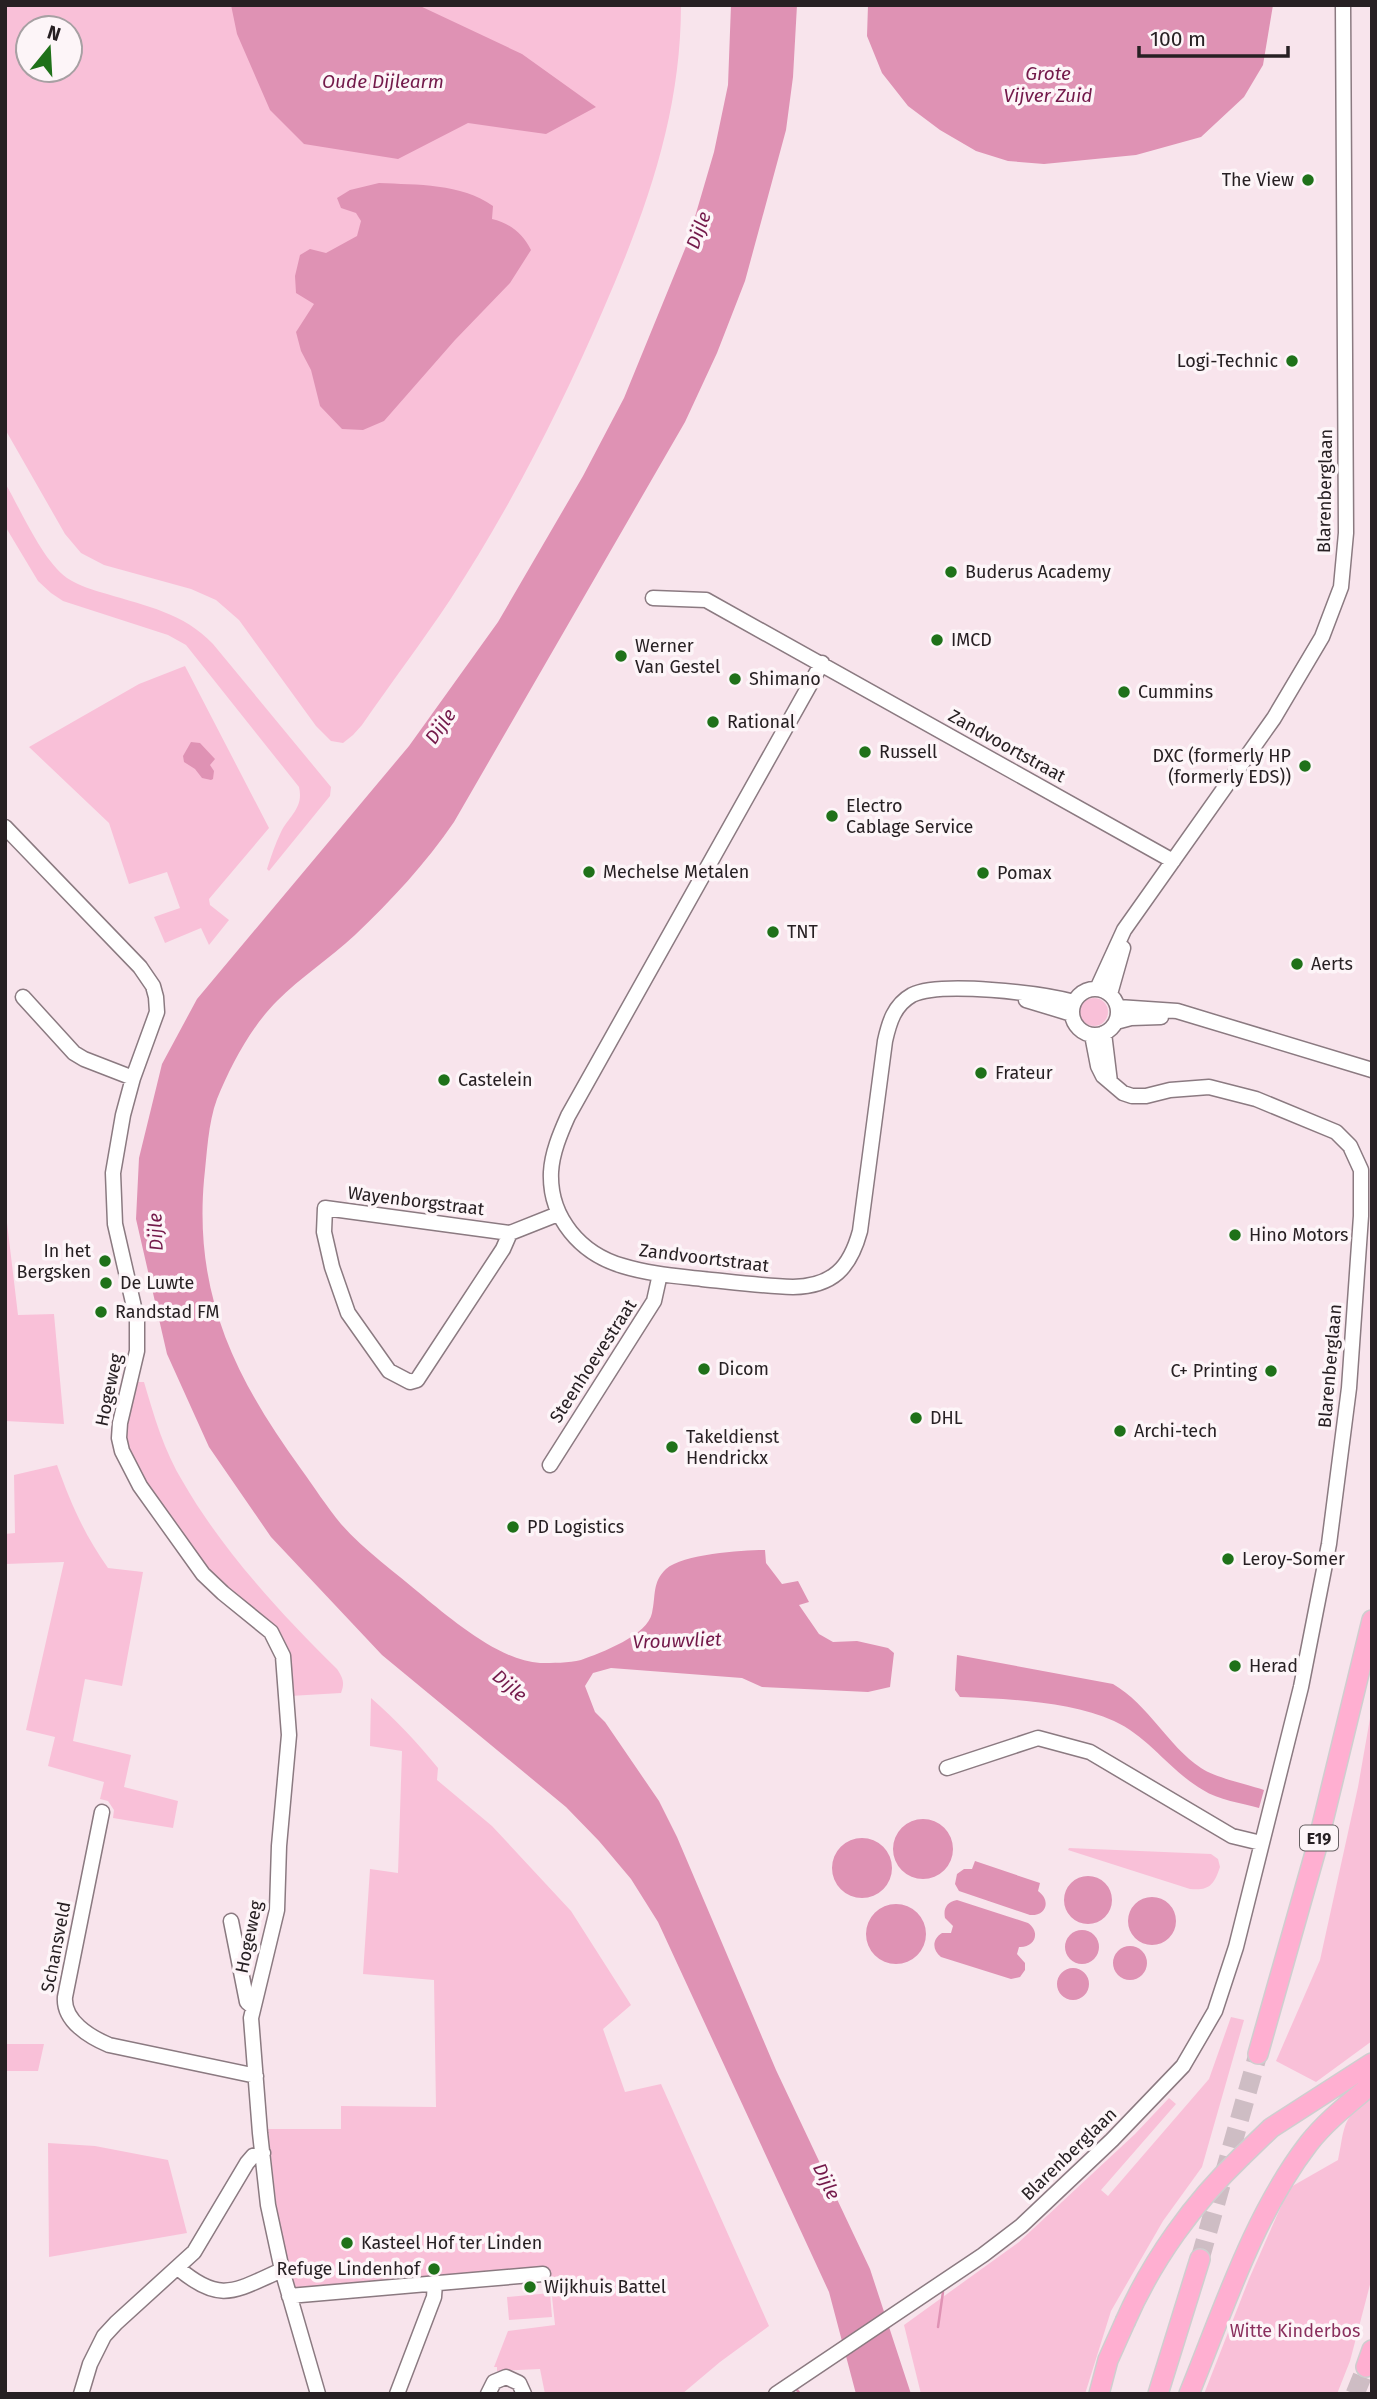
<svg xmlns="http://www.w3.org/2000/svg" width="1377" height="2399" font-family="'Fira Sans',sans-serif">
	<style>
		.green { fill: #f9c0d8; fill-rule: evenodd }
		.water { fill: #df92b4 }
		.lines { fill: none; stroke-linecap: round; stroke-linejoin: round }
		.stream { stroke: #df92b4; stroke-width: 2.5 }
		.highway-tunnel { stroke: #cebdc4; stroke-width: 19; stroke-dasharray: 19 10; stroke-linecap: butt }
		.minor-casing { stroke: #8b7a81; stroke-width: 17 }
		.highway-casing { stroke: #cfcecf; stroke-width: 22 }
		.minor { stroke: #fff; stroke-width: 14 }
		.highway { stroke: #ffafd1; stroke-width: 19 }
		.highway-bridge-casing { stroke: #cfcecf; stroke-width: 22; stroke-linecap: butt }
		.highway-bridge { stroke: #ffafd1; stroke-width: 19 }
		.poi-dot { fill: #1f7119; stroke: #fdf5f8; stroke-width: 2.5 }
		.labels { text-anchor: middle; stroke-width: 7; stroke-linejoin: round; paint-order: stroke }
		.shield { fill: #fdf5f8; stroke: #676063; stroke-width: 2 }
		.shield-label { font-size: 16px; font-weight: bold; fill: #272023 }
		.poi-label { font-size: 18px; fill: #272023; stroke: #fdf5f8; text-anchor: start }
		.street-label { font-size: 18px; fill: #272023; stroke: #fdf5f8 }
		.park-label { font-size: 18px; fill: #892f5d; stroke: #fdf5f8 }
		.water-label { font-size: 19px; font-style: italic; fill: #73194a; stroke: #fdf5f8 }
	</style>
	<rect width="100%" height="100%" fill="#f8e4ec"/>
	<path class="green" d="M5,5H681C681,115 646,211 603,310C560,410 510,508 450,600C422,642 391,683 362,725L353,735L343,743L331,741L316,726L239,620L216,600L191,589L104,565L81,553L65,534L5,429ZM28,28H70V70H28Z
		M5,483C21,510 42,560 67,578C79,586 93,590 107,594C146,606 184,613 213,644L331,787L330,796L269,871L267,869C271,857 275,844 281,832C289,816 304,808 299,787L186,645L168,635L63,601L51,593L38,581L5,526Z
		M185,666L269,828L209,899L210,905L229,920L209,945L201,928L165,943L154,917L180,908L167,872L129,884L109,823L29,747L139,684Z
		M1080 1012a14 14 0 1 1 28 0a14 14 0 1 1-28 0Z
		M5,1206L18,1315L54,1314L64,1424L5,1421C5,1397 9,1374 5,1351Z
		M133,1382H144C154,1416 164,1451 183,1482C222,1550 282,1615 337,1669C343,1678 345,1683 341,1693L290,1696L285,1653L213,1581L149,1494L123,1442Z
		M57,1465C71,1504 84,1534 108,1568L143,1572L122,1686L85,1679L73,1741L131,1755L124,1787L178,1801L173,1828L113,1818L114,1810L108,1801L100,1799L104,1782L48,1766L55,1737L26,1730L64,1562L5,1564V1534L15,1533L14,1475Z
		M371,1698C396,1720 417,1742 438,1768L437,1780L492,1826L571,1911L631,2005L603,2029L625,2092L661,2084L769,2326L720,2362L682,2394H545L540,2369L497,2371V2367H494L508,2331L555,2325L549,2268L295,2289L278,2220L268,2129H341V2106L436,2107L434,1980L363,1974L370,1869L398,1873L402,1751L370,1746Z
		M1372,1707V2041L1316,2082L1276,2061L1320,1960L1358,1787Z
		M1069,1848L1211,1854L1218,1859L1220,1867C1214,1885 1209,1891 1190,1889L1068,1850Z
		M1231,2017L1244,2020L1202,2167L1163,2221L1111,2311L1085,2394H921L904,2325L1019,2242L1135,2134L1169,2098L1176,2104L1101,2190L1108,2196L1209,2079Z
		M5,2044H44L38,2071H5Z
		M1372,2098V2277L1350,2361L1337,2394H1204L1249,2279L1289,2188L1338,2160C1345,2127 1341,2117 1372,2098Z
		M48,2143L95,2146L168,2160L187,2233L49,2257Z
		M550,2293L552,2317L509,2320L507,2297Z"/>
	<path class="water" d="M231,5H418L522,54L596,107L546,134L468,123L398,159L304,144L270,110L237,34Z
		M731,5H797L793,77L786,130L745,281L717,353L685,422L454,822C426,863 391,901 355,935C330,958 301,977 277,1001C251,1027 231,1065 217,1099C208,1123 207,1154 204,1180C194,1295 235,1378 301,1469C314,1487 327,1507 341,1524C365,1551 396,1573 423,1596C453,1621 501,1661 540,1663C552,1663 569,1663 581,1660C601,1653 648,1635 652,1613C656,1596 652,1582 666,1569C683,1554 742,1550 765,1550L766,1563L782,1584L798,1581L809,1602L799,1605L819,1634L833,1642L857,1641L888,1648L894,1653L890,1687L868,1692L762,1687L742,1678L611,1668L593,1673L585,1686L595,1712L605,1722L659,1801L677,1837L776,2070L870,2269L911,2394H856L829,2292L658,1922L631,1879L599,1841L566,1807L382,1655L271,1537L209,1447L167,1354L136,1219L139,1158L162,1064L197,999L409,746L498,622L583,476L624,398L687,244L714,152L728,85Z
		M868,5H1273L1263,65L1244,97L1201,137L1136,155L1044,164L1008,161L976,151L940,130L908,106L882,73L867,36Z
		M379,183C417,185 461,183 493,206L492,219C510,223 523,234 531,250L510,283L455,340L384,421L363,430L342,429L320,406L311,370L301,351L296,332L314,304L296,293L295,276L300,255L310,249L326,253L357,236L361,221L356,213L341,208L337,198L350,190Z
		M191,742L200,743L215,759L210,765L214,771L213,779L211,780L202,778L195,769L184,762L183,756Z
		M957,1655L1113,1684C1149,1705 1167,1745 1201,1768C1216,1778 1246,1784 1264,1790L1259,1808C1242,1803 1218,1800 1203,1790C1170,1771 1149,1737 1114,1721C1070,1701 1008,1699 960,1697L955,1690Z
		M893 1849a30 30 0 1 1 60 0a30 30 0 1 1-60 0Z
		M832 1868a30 30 0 1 1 60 0a30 30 0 1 1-60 0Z
		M975,1861L1040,1883L1038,1891C1051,1900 1047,1916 1030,1915L959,1891L955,1884L957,1874L964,1869H972Z
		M1064 1900a24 24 0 1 1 48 0a24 24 0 1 1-48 0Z
		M1128 1921a24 24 0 1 1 48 0a24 24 0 1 1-48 0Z
		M957,1900L1028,1923C1041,1932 1035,1948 1019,1947L1017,1954L1025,1963V1970L1020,1977L1011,1979L941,1957C932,1950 932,1939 942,1933H951L953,1926L945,1918C943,1908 947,1902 957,1900Z
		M866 1934a30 30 0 1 1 60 0a30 30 0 1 1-60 0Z
		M1065 1947a17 17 0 1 1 34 0a17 17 0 1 1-34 0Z
		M1113 1963a17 17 0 1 1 34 0a17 17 0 1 1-34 0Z
		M1057 1984a16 16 0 1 1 32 0a16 16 0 1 1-32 0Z"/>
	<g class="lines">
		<path class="stream" d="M938,2327L943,2292
			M797,2390L800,2394"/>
		<path class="highway-tunnel" d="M1200,2259L1258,2054
			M1355,2394L1366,2367"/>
		<g class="minor-casing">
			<path id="minor" d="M653,598L706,600L1173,861
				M822,663L568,1116C560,1134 552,1153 551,1172C549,1218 581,1254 623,1266C649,1274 676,1276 702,1279C732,1282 762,1286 793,1287C833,1286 850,1268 860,1231L885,1041C889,1023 894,1005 912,995C940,981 1042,993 1074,1002
				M5,827L140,967L153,986L156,997L157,1012L133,1078L123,1115L113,1173L115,1224L137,1320V1351L120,1423L119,1438L122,1451L140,1486L203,1574L223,1593L271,1632L283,1656L289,1735L279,1846L277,1910L251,2018L260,2133L268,2205L282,2270L318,2394
				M1072 1012a23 23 0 1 1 46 0a23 23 0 1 1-46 0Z
				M1097,989L1124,930L1274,718L1322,637L1341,587L1346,533L1343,5
				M1110,994L1123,948
				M23,997L74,1053L84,1059L133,1078
				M1026,1000L1072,1014
				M1118,1007L1177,1011L1372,1070
				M1116,1022L1131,1018L1161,1017
				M1104,1033L1110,1082
				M510,1233L503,1249L417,1380L410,1382L389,1371L348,1313L332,1267L324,1232L325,1208L510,1233L558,1214
				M550,1465L654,1301L660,1274
				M947,1768L1038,1738L1090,1752L1232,1836L1261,1843
				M102,1812L65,1997C63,2021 90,2037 109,2045L256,2076
				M231,1921L247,2002L253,2007
				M178,2268C221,2305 236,2290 282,2270
				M289,2296L543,2274
				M81,2394L90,2364L104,2336L116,2323L194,2252L247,2163L253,2156L263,2153
				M397,2394L434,2297L435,2283
				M488,2394L494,2382L506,2377L519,2383L524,2394
				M776,2394L983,2255L1021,2226L1112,2140L1183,2066L1215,2011L1236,1947L1301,1687L1329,1544L1349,1388L1361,1216V1170L1350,1146L1336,1132L1256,1099L1209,1087L1170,1090L1146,1096H1132L1123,1093L1103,1076L1098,1066L1092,1035"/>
		</g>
		<g class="highway-casing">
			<path id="highway" d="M1258,2054L1317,1846L1372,1620
				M1242,2156L1271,2128L1372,2063
				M1366,2367L1372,2350
				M1099,2394L1108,2360L1125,2322
				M1158,2394L1200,2259
				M1189,2394C1223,2311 1254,2214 1309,2143C1327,2120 1351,2102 1372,2084"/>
		</g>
		<use href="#minor" class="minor"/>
		<use href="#highway" class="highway"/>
		<g class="highway-bridge-casing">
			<path id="highway-bridge" d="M1125,2322C1152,2260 1194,2202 1242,2156"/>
		</g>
		<use href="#highway-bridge" class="highway-bridge"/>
	</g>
	<g class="poi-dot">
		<circle cx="1308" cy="180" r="7"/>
		<circle cx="1292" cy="361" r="7"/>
		<circle cx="951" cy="572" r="7"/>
		<circle cx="937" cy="640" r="7"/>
		<circle cx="621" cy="656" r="7"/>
		<circle cx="735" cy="679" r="7"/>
		<circle cx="1124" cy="692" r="7"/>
		<circle cx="713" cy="722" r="7"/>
		<circle cx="865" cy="752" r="7"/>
		<circle cx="1305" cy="766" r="7"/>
		<circle cx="832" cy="816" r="7"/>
		<circle cx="589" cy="872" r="7"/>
		<circle cx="983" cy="873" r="7"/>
		<circle cx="773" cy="932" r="7"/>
		<circle cx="1297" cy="964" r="7"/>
		<circle cx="981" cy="1073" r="7"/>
		<circle cx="444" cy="1080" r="7"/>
		<circle cx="1235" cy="1235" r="7"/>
		<circle cx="105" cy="1261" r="7"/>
		<circle cx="106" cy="1283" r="7"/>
		<circle cx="101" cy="1312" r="7"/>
		<circle cx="704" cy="1369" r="7"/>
		<circle cx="1271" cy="1371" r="7"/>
		<circle cx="916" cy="1418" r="7"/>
		<circle cx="1120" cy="1431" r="7"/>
		<circle cx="672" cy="1447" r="7"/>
		<circle cx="513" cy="1527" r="7"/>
		<circle cx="1228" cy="1559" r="7"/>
		<circle cx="1235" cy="1666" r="7"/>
		<circle cx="347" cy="2243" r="7"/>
		<circle cx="434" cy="2269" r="7"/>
		<circle cx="530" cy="2287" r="7"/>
	</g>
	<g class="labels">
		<rect class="shield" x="1300" y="1825.5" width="38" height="25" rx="5"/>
		<g class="shield-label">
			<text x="1319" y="1844">E19</text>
		</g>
		<g class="poi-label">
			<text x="1294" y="186" text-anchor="end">The View</text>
			<text x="1278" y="367" text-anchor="end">Logi-Technic</text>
			<text x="965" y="578">Buderus Academy</text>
			<text x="951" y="646">IMCD</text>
			<text x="635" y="652">Werner<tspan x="635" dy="21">Van Gestel</tspan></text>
			<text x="749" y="685">Shimano</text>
			<text x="1138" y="698">Cummins</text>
			<text x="727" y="728">Rational</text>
			<text x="879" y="758">Russell</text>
			<text x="1291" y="762" text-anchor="end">DXC (formerly HP<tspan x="1291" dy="21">(formerly EDS))</tspan></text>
			<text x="846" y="812">Electro<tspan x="846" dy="21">Cablage Service</tspan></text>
			<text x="603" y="878">Mechelse Metalen</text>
			<text x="997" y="879">Pomax</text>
			<text x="787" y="938">TNT</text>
			<text x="1311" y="970">Aerts</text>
			<text x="995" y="1079">Frateur</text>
			<text x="458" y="1086">Castelein</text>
			<text x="1249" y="1241">Hino Motors</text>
			<text x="91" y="1257" text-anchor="end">In het<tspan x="91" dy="21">Bergsken</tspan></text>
			<text x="120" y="1289">De Luwte</text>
			<text x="115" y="1318">Randstad FM</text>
			<text x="718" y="1375">Dicom</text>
			<text x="1257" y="1377" text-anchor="end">C+ Printing</text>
			<text x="930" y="1424">DHL</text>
			<text x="1134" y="1437">Archi-tech</text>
			<text x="686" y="1443">Takeldienst<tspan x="686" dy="21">Hendrickx</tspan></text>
			<text x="527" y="1533">PD Logistics</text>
			<text x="1242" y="1565">Leroy-Somer</text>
			<text x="1249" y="1672">Herad</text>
			<text x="361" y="2249">Kasteel Hof ter Linden</text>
			<text x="420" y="2275" text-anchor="end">Refuge Lindenhof</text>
			<text x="544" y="2293">Wijkhuis Battel</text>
		</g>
		<g class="street-label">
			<text transform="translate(1325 491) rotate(-89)" y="6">Blarenberglaan</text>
			<text transform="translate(1007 746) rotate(29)" y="6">Zandvoortstraat</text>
			<text transform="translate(416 1201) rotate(7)" y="6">Wayenborgstraat</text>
			<text transform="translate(704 1258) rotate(7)" y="6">Zandvoortstraat</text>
			<text transform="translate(593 1361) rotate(-57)" y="6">Steenhoevestraat</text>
			<text transform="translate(1330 1366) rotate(-85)" y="6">Blarenberglaan</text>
			<text transform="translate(109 1390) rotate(-78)" y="6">Hogeweg</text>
			<text transform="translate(249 1937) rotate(-78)" y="6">Hogeweg</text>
			<text transform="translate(56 1947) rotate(-79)" y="6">Schansveld</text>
			<text transform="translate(1069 2154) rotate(-44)" y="6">Blarenberglaan</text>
		</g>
		<g class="park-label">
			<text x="1295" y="2337">Witte Kinderbos</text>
		</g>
		<g class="water-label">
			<text x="1048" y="80">Grote<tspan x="1048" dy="22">Vijver Zuid</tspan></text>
			<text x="383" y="88">Oude Dijlearm</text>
			<text transform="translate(698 230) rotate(-70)" y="7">Dijle</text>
			<text transform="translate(440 726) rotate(-55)" y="7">Dijle</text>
			<text transform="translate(155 1232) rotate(-92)" y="7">Dijle</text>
			<text transform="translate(677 1640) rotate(-2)" y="7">Vrouwvliet</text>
			<text transform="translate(510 1685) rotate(40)" y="7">Dijle</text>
			<text transform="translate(827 2181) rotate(64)" y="7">Dijle</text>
		</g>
	</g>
	<rect width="1377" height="2399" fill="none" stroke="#272023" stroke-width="14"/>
	<g transform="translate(49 49) rotate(18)"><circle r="33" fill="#fdf5f8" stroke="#a7a0a3" stroke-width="2"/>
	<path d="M0-5L12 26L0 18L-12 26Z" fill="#1f7119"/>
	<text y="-10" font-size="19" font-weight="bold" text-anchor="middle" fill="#272023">N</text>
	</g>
	<path d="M1139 46v10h149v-10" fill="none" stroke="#272023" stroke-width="3.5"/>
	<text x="1150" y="46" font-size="21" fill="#272023" stroke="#fdf5f8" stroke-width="5" paint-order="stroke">100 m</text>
</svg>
